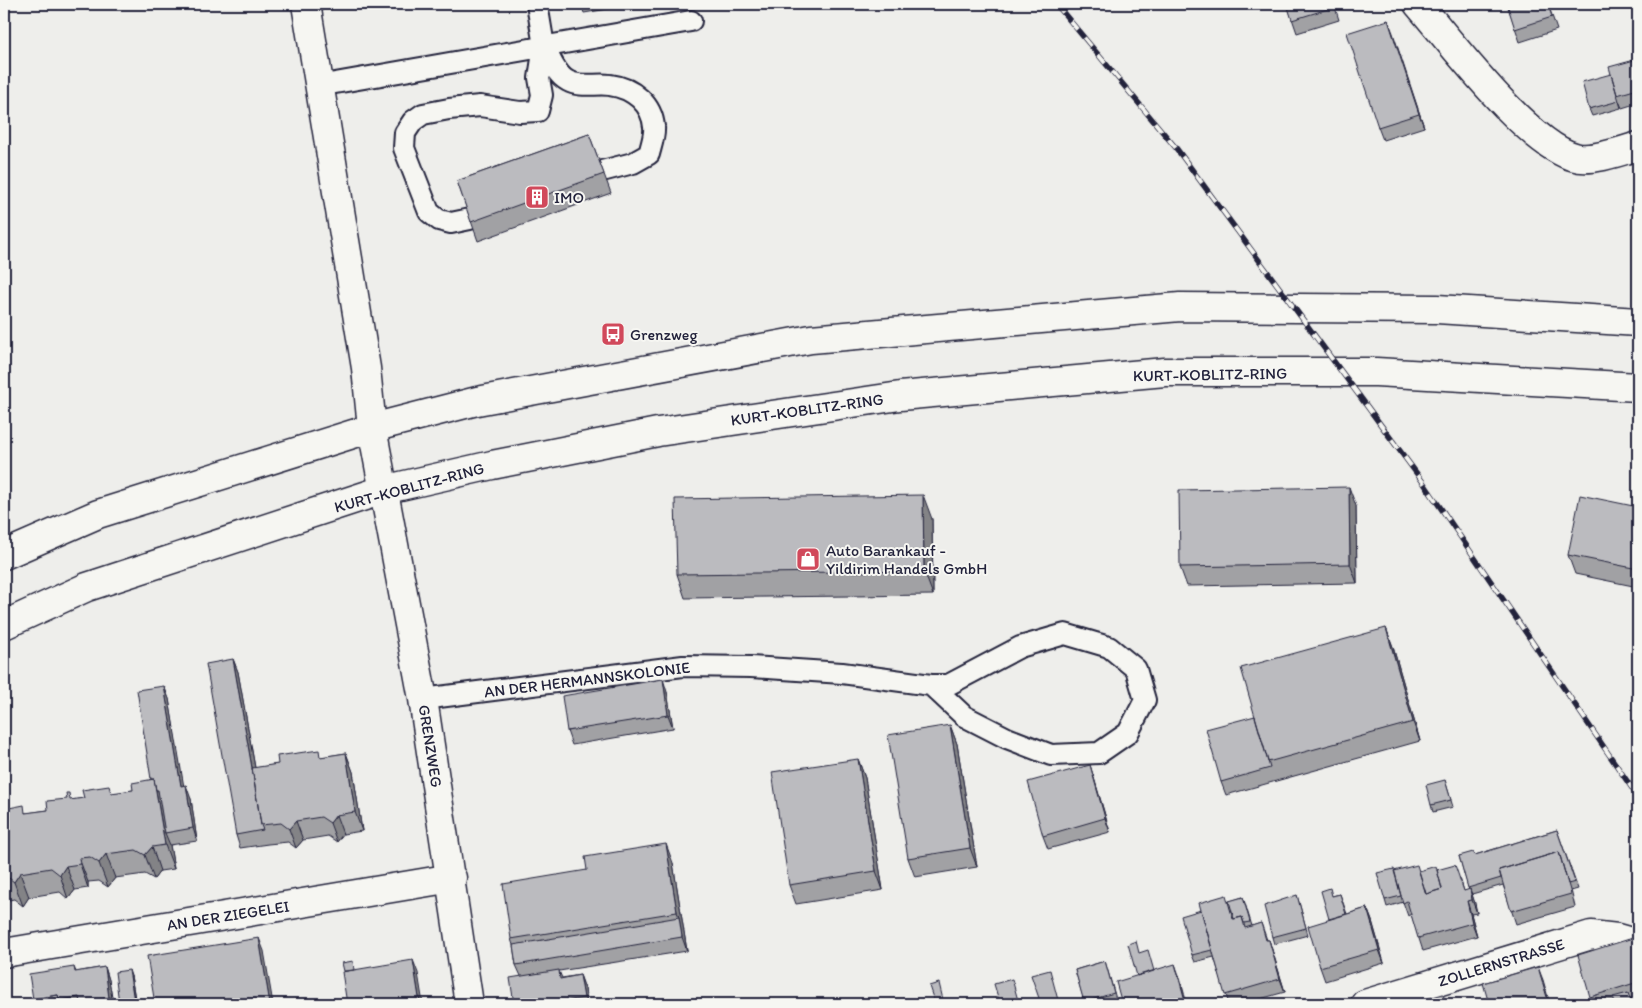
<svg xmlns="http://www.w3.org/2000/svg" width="1642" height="1008" font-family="Itim,sans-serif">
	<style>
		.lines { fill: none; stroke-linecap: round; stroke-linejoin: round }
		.lane-casing { stroke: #22223b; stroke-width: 24 }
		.street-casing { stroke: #22223b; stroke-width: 31 }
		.primary-casing { stroke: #22223b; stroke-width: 31 }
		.lane { stroke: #f6f6f2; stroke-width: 20 }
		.street { stroke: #f6f6f2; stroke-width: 28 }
		.primary { stroke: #f6f6f2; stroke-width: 28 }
		.rail-casing { stroke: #22223b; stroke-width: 5.5 }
		.rail { stroke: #f6f6f2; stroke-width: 4; stroke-dasharray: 11; stroke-linecap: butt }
		.wall { fill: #a1a1a4; stroke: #22223b }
		.shaded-wall { fill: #838386; stroke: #22223b }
		.building { fill: #bbbbbf; stroke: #22223b }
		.labels { text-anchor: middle; stroke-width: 4; stroke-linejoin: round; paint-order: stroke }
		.poi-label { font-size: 16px; fill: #22223b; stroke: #f6f6f2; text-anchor: start }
		.street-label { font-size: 16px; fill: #22223b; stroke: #f6f6f2 }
	</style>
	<rect width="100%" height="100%" fill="#eeeeeb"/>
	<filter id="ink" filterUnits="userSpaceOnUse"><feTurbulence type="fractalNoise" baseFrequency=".02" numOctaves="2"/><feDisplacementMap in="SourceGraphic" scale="10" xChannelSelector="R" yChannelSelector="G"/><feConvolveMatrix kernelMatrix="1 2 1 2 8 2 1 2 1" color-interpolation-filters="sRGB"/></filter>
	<g filter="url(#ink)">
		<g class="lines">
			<g class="lane-casing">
				<path id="lane" d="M537,4L544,46
					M318,86L691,21
					M470,219L451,223L439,220L429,212L404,148L405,133L413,121L423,114L449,109L480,106L520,112L538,111L542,95L539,78L544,46C550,58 556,75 568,81C580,88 597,83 610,85C633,88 652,104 654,127C655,135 651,146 649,154L633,163L602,171
					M423,699L683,666L751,667L842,673L931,685L964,716L1007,738L1051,755L1099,753L1128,733L1145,700L1136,669L1109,647L1065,634L1020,647L948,685H931"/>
			</g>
			<g class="street-casing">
				<path id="street" d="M306,4L366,368L372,428L423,699L469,1004
					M1418,4C1451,42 1528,145 1575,157C1591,162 1622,151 1638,146
					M4,953L452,878
					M1365,1004L1591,935L1617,938L1638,944"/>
			</g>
			<g class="primary-casing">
				<path id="primary" d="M4,555L98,514L372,428L477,401L811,339L1180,307L1437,309L1638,322
					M4,625L87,587L383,490L492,465L658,432L900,396L1165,372H1376L1638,387"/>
			</g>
			<use href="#lane" class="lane"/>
			<use href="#street" class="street"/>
			<use href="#primary" class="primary"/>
			<g class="rail-casing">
				<path id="rail" d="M1056,4L1176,148L1423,482L1638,797"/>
			</g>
			<use href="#rail" class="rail"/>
		</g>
		<path class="wall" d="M581,4H638L584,13Z
			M1287,4H1334L1339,20L1297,33Z
			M1507,4H1548L1557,30L1520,42Z
			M1388,20L1424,127L1383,140L1378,127Z
			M1638,59V103L1622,108L1619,101L1621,108L1592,116L1589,109L1611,74Z
			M589,134L611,193L478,241L457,181Z
			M1356,506L1357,583L1187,586L1180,567Z
			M1638,507V587L1575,574L1568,555Z
			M932,519L933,595L685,598L677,574Z
			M1386,628L1393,647L1420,741L1226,795L1221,782L1255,716Z
			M233,659L238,672L255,768L346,753L353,772L362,831L343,834L337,842L328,836L303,840L296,848L288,842L268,844L240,848L236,835Z
			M164,686L169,699L183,786L191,799L197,841L170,845L174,869L160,871L154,879L145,874L115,878L108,887L99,881L88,882V888L75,890L68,899L60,892L29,897L23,906L14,899L4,901V809L27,813L48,810L72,800L133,790L151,779Z
			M667,692L673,728L572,745L567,731Z
			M950,725L957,744L977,867L915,877L908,858Z
			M858,759L865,778L883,890L796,904L789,885Z
			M1094,778L1110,832L1048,849L1043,836Z
			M1445,780L1453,807L1433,812L1431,805Z
			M1557,830L1578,889L1571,891V890L1575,907L1516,924L1503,885L1472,894L1477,913L1471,914L1477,936L1423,951L1411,914L1408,916L1403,902L1387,907L1385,900L1395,871H1419L1438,870L1460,878L1464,891L1469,890L1459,856L1475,855Z
			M673,863L687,951L559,971L562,978L580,975L585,989L587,1004H514L521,976L516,965L513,945L511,939Z
			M1340,894L1347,914L1367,908L1372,921L1384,963L1325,981L1320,967L1329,919L1332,896Z
			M1297,895L1308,935L1274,944L1272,937Z
			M1243,897L1252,926L1261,923L1267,940H1269L1285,992L1242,1004H1229L1214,957L1195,962L1192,955L1201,910Z
			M1636,937L1638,944V997L1631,999L1632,1004H1593L1590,997Z
			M1105,961L1116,999L1101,1004H1085L1075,970Z
			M74,967L76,972L105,967L109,980L113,1004H4L33,999Z
			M131,976L136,1004H120L119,1003Z"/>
		<path class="shaded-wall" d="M1388,20L1393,33L1424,127L1419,114Z
			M1349,487L1356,506L1357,583L1350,564Z
			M923,495L932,519L933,595L924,571Z
			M1386,628L1393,647L1420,741L1413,722Z
			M233,659L238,672L265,824L262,825Z
			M663,679L667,692L673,728L668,715Z
			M164,686L169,699L186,799L181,786Z
			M950,725L957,744L977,867L970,848Z
			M346,753L353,772L362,831L355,812Z
			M858,759L865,778L883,890L876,871Z
			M1090,765L1094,778L1110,832L1105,818Z
			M154,779L163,803L165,833L170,845L174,869L165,845Z
			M186,785L191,799L197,841L193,828Z
			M336,815L343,834L337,842L330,823Z
			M296,821L303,840L296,848L289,829Z
			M666,844L673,863L687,951L682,937L679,917L677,912Z
			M152,847L160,871L154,879L145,855Z
			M106,854L115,878L108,887L99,863Z
			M79,858L88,882V888L80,864Z
			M66,866L75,890L68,899L60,875Z
			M20,873L29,897L23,906L14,882Z
			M1470,889L1475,903L1477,913L1472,900Z
			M1467,901L1471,914L1477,936L1472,923Z
			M1367,908L1372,921L1384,963L1379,950Z
			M259,938L264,951L273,1004H270Z
			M1269,940L1285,992L1280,979Z
			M413,960L418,973L423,1004H420Z
			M1175,964L1180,978L1187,1004H1186Z
			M105,967L109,980L113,1004H112L109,998Z
			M1538,967L1543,980L1550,1004H1549Z
			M129,970L131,976L136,1004L134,1001Z
			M580,975L585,989L587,1004H586L584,998Z"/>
		<path class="building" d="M1287,4H1333L1334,7L1292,20Z
			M1507,4H1548L1552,17L1515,29Z
			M1388,20L1419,114L1378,127L1347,33Z
			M1638,59V89L1617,95L1609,67Z
			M1611,74L1619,101L1589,109L1582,82Z
			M589,134L604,174L471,222L457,181Z
			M1349,487L1350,564L1180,567L1179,490Z
			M923,495L924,571L677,574L675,499Z
			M1580,495L1638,507V569L1568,555Z
			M1386,628L1413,722L1268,762L1241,668Z
			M233,659L252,768L261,825L263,830L236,835L206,664Z
			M663,679L668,715L567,731L562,696Z
			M164,686L181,786L186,785L193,828L165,833L158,790H156L154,779H151L137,690Z
			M1255,716L1270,768L1221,782L1206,729Z
			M950,725L970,848L908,858L888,735Z
			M319,750L320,757L346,753L355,812L336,815L330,823L321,817L296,821L289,829L281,823L261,825L252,768L278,764L277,756Z
			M858,759L876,871L789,885L772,772Z
			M1090,765L1105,818L1043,836L1028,782Z
			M154,779L165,845L152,847L145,855L136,850L106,854L99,863L90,857L79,858L80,864L66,866L60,875L51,868L20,873L14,882L5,875L4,876V809L24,805L25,813L48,810L47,801L67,799L66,793H69L70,800L84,798L82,790L109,786L111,793L133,790L132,783Z
			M1445,780L1451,800L1431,805L1426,785Z
			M1557,830L1575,882L1568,884L1559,852L1499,870L1501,878L1468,888L1459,856L1473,852L1475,855Z
			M666,844L677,912L511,939L503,884L587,870L585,857Z
			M1559,852L1571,894L1511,911L1499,870Z
			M1417,865L1426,894L1442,889L1437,870L1455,865L1464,891L1470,889L1472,900L1467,901L1472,923L1418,938L1407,901L1403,903L1394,871Z
			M1436,866L1442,889L1426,894L1419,871Z
			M1394,869L1401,896L1385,900L1377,873Z
			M1330,888L1332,896L1340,894L1346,914L1329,919L1321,891Z
			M1226,895L1233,919L1242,917L1245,928L1261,923L1266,940H1269L1280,979L1225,995L1199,903Z
			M1297,895L1306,928L1272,937L1264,906Z
			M1243,897L1250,922L1244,923L1242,917L1234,919L1229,901Z
			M1367,908L1379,950L1320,967L1308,926Z
			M1201,910L1212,950L1192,955L1181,916Z
			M679,917L682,937L516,965L513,945Z
			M1636,937L1638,946V982L1590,997L1578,955Z
			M259,938L270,1004H155L147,956Z
			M1136,941L1139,953L1148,950L1154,971L1137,976L1128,944Z
			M413,960L420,1004H347L342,972Z
			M353,961L354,970L344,971L342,963Z
			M1105,961L1114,993L1084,1002L1075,970Z
			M1175,964L1186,1004H1122L1116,982Z
			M74,967L75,972L105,967L109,998L80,1002L79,997L60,1000L58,995L33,999L29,974Z
			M1538,967L1549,1004H1489L1483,983Z
			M129,970L134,1001L119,1003L115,972Z
			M559,970L560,979L580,975L584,998L544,1004H514L510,978Z
			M1050,970L1059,1004H1041L1031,975Z
			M1012,979L1019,1004H1000L994,984Z
			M939,983L944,1004H935L929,986Z
			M1628,993L1632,1004H1615L1613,997Z
			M1443,994L1446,1004H1409Z
			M58,995L60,1004H4Z
			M302,1000V1004H275Z"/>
	</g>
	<defs>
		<g id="building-square" transform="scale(1.25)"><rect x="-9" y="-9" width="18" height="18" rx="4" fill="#d1495b" stroke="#f6f6f2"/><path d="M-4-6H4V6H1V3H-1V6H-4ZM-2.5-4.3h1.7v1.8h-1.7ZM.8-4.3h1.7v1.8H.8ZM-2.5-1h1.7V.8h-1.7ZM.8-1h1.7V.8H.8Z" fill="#fff"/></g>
		<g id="bus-square" transform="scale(1.25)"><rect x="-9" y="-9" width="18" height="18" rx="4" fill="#d1495b" stroke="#f6f6f2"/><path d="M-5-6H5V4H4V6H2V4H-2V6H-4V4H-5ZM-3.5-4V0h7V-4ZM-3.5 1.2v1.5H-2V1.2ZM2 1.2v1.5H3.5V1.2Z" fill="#fff"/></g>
		<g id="shop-square" transform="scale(1.25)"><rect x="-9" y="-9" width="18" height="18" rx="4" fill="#d1495b" stroke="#f6f6f2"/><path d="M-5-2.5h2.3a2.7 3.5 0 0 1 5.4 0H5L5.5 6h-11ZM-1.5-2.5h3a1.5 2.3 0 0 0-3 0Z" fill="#fff"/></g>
	</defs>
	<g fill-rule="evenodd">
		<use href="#building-square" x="537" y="197"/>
		<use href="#bus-square" x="613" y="334"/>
		<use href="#shop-square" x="808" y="559"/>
	</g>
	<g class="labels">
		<g class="poi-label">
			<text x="554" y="203">IMO</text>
			<text x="630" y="340">Grenzweg</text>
			<text x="826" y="556">Auto Barankauf -<tspan x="826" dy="18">Yildirim Handels GmbH</tspan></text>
		</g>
		<g class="street-label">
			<text transform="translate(1210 374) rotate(-1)" y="6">KURT-KOBLITZ-RING</text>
			<text transform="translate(807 409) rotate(-8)" y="6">KURT-KOBLITZ-RING</text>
			<text transform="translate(409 487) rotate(-15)" y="6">KURT-KOBLITZ-RING</text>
			<text transform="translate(587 679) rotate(-7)" y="6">AN DER HERMANNSKOLONIE</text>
			<text transform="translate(431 746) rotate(81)" y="6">GRENZWEG</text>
			<text transform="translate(228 915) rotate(-9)" y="6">AN DER ZIEGELEI</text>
			<text transform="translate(1501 962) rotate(-17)" y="6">ZOLLERNSTRASSE</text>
		</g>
	</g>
	<rect width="1642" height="1008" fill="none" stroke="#f6f6f2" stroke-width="20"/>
	<rect x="10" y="10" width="1622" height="988" fill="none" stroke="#22223b" stroke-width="2" filter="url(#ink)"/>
</svg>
